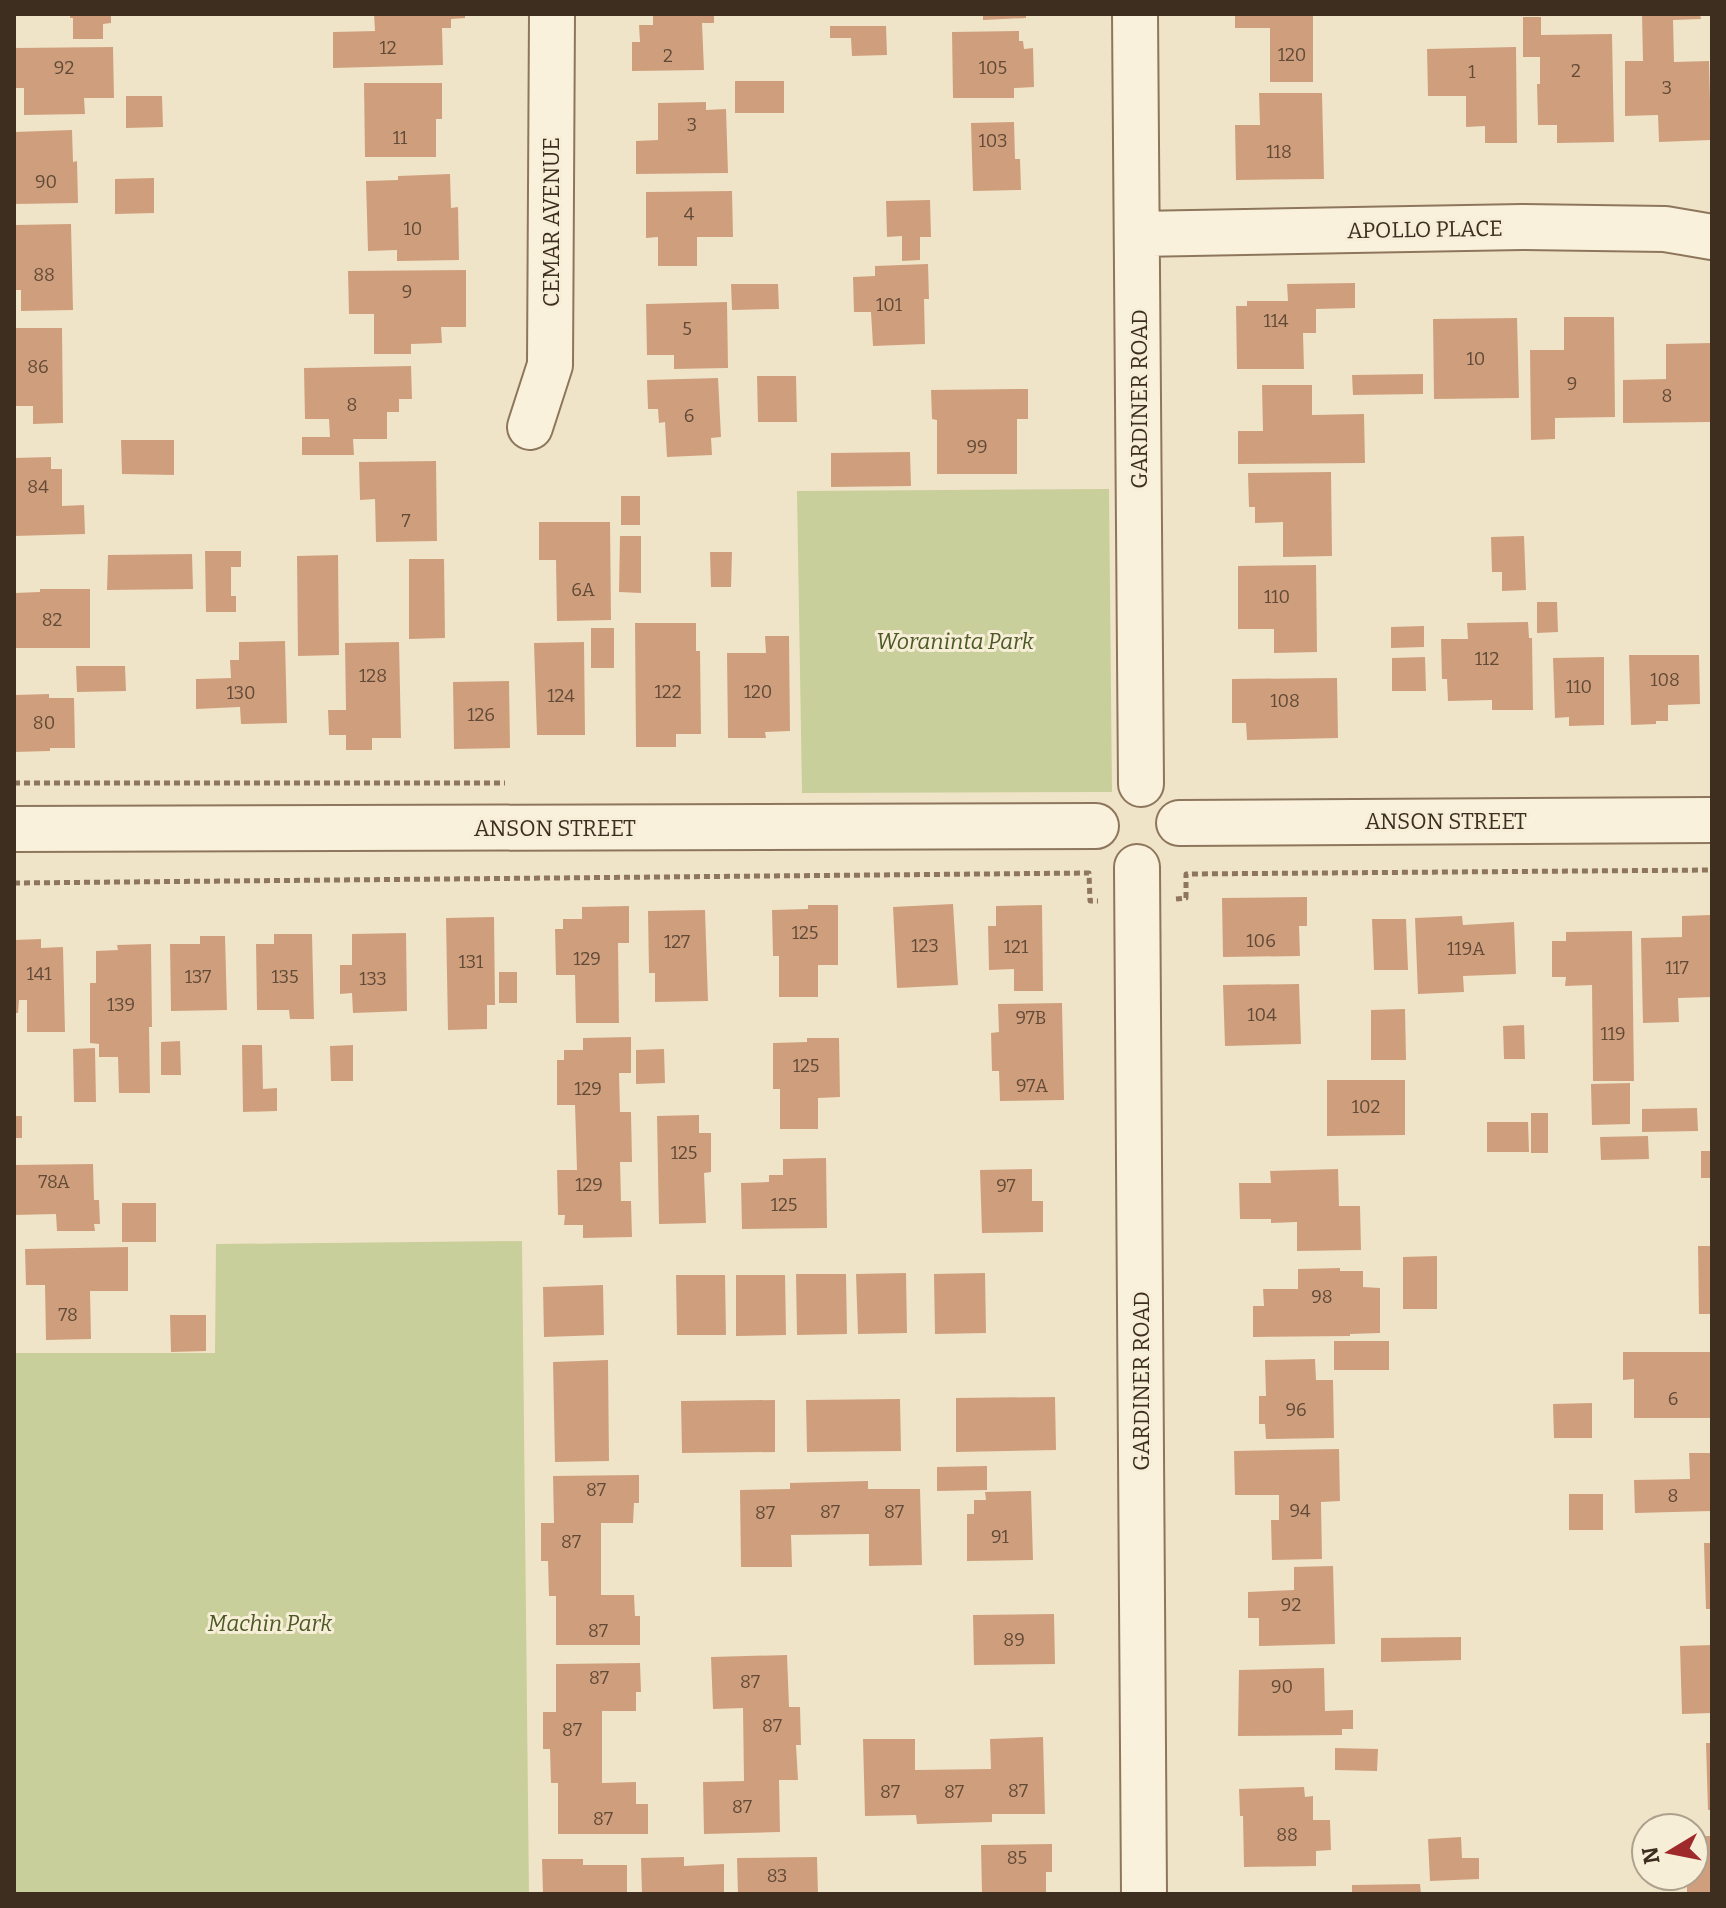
<svg xmlns="http://www.w3.org/2000/svg" width="1726" height="1908" font-family="Bitter,serif">
	<style>
		.green { fill: #c9cf9b }
		.building { fill: #cf9f7d }
		.lines { fill: none; stroke-linecap: round; stroke-linejoin: round }
		.minor-casing { stroke: #8d765c; stroke-width: 48 }
		.path { stroke: #8d765c; stroke-width: 5; stroke-dasharray: 6 4; stroke-linecap: butt }
		.minor { stroke: #faf1dc; stroke-width: 44 }
		.labels { text-anchor: middle; stroke-width: 6; stroke-linejoin: round; paint-order: stroke }
		.number-label { font-size: 18px; fill: #624a37 }
		.street-label { font-size: 22px; fill: #3d2e20; stroke: #f7eed8 }
		.park-label { font-size: 22px; font-style: italic; fill: #4d5a26; stroke: #f7eed8 }
	</style>
	<rect width="100%" height="100%" fill="#f0e4c8"/>
	<path class="green" d="M1109,489L1112,792L802,793L797,491Z
		M522,1241L529,1894H14V1353H215L216,1244Z"/>
	<path class="building" d="M70,14H111V23L103,24V39H73V18H70Z
		M374,14H465V18L451,19V28H442L443,65L333,68V32L375,31Z
		M653,14H714V23H702L704,70L632,71V42H640L639,25H653Z
		M983,14H1026V18L983,20Z
		M1235,14H1313V82H1270V28H1235Z
		M1642,14H1700L1701,19L1673,20L1674,62L1709,61L1711,140L1659,142L1658,115L1625,116V61H1643Z
		M1523,17H1541V35L1612,34L1614,142L1557,143V125H1538L1537,84H1540V57H1523Z
		M830,26H886L887,55L852,56L851,38H830Z
		M1019,31V41H1023L1024,49L1033,48L1034,87L1014,88V98H953L952,32Z
		M113,47L114,98H84L85,114L24,115V88H14V48Z
		M1516,47L1517,143H1485V126L1466,127V96H1428L1427,49Z
		M735,81H784V113H735Z
		M364,83H442V119H436V157H365Z
		M1259,93H1322L1324,179L1236,180L1235,125H1260Z
		M126,96H162L163,127L126,128Z
		M706,102V110L726,109L728,173L636,174V141L658,140V103Z
		M1014,122L1015,159H1020L1021,190L973,191L971,123Z
		M72,130L73,162L77,161L78,203L14,204V132Z
		M450,174L451,208L458,207L459,260L397,261V250L368,251L366,181L398,180V176Z
		M154,178V213L115,214V179Z
		M732,191L733,237H697V266H658V237L646,238V192Z
		M930,200L931,237H920V260L902,261V236L887,237L886,201Z
		M71,224L73,310L21,311V290H16L14,225Z
		M928,264L929,299H924L925,344L873,346L871,312H854L853,277L875,276V266Z
		M466,270V327H441L442,343L411,344V354H374V314H349L348,271Z
		M1355,283V308L1316,309V333H1303L1304,369H1237L1236,306H1247V301H1288L1287,284Z
		M731,284H778L779,309L732,310Z
		M727,302L728,368L674,369V355H647L646,304Z
		M1564,317H1614L1615,417L1555,418V439L1531,440L1530,350H1564Z
		M1517,318L1519,398L1434,399L1433,319Z
		M14,328H62L63,423L33,424V406H14Z
		M1711,343L1712,422L1623,423V380L1666,379V344Z
		M411,366L412,399H399V412H387V439H353L354,455H302V437H330L329,419H305L304,368Z
		M1423,374V394L1353,395L1352,375Z
		M757,376H796L797,422H758Z
		M718,378L721,437L711,438L712,455L667,457L665,422L659,423L658,409H648L647,380Z
		M1262,385H1312V415L1364,414L1365,463L1238,464V431H1263Z
		M1028,389V419H1017V474H937V420L932,419L931,390Z
		M121,440H174V475L122,474Z
		M910,452L911,486L831,487V453Z
		M51,457V469H62V506L84,505L85,534L14,536V458Z
		M436,461L437,541L376,542L375,499L360,500L359,462Z
		M1331,472L1332,556L1283,557V522L1255,523V507H1249L1248,473Z
		M621,496H640V525H621Z
		M539,522H610L611,620L557,621L556,560H539Z
		M620,536H641V593L619,592Z
		M1524,536L1526,590L1502,591V572H1492L1491,537Z
		M205,551H241V567H231V596H236V612H206Z
		M710,552H732L731,587H711Z
		M192,554L193,589L107,590L108,555Z
		M338,555L339,655L298,656L297,556Z
		M409,559H444L445,638L409,639Z
		M1316,565L1317,652L1274,653V629H1238V566Z
		M40,589H90V648H14V593L40,592Z
		M1537,602H1557L1558,632L1537,633Z
		M1528,622L1529,638H1532L1533,710H1492V700L1448,701L1447,679H1442L1441,639H1468L1467,623Z
		M635,623H696V651H700L701,734H676V747H636Z
		M1424,626V647L1391,648V627Z
		M591,628H614V668H591Z
		M765,636H789L790,731L765,732L766,738H728L727,653H766Z
		M285,641L287,723L241,724L240,707L196,709V679L231,678L230,660H239V642Z
		M399,642L401,738H372V750H346V735H329L328,710H346L345,643Z
		M584,642L585,735H537L534,643Z
		M1629,655H1699L1700,704L1668,705V721H1656V724L1631,725Z
		M1425,657L1426,691H1392V658Z
		M1604,657V725L1569,726V717L1555,718L1553,658Z
		M76,666H125L126,691L77,692Z
		M1337,678L1338,738L1247,740L1246,723H1232V679Z
		M509,681L510,748L454,749L453,682Z
		M49,694V698H74L75,748H50V751L14,752V695Z
		M1307,897V926H1299L1300,956L1223,957L1222,898Z
		M953,904L958,985L897,988L893,907Z
		M808,905H838V965H818V997H779V956H773L772,910L808,909Z
		M1042,905L1043,991H1014V969L989,970L988,926H996V906Z
		M629,906V943H618L619,1023H576L575,975H556L555,929H563V919H582V907Z
		M705,910L708,1001L655,1002V973H649L648,911Z
		M1710,915V937H1712V997L1678,998L1679,1022L1643,1023L1641,938L1682,937V916Z
		M1462,916L1463,925L1514,922L1516,974L1463,976L1464,992L1418,994L1415,918Z
		M494,917L495,1005H487V1029L448,1030L446,918Z
		M1372,919H1406L1408,970H1374Z
		M1632,931L1634,1081H1593L1592,985L1565,986L1566,977H1552V941H1566V932Z
		M406,933L407,1011L353,1013L352,993L340,994V965H352V934Z
		M274,934H312L314,1019H290L289,1010H257L256,944H274Z
		M200,936H225L227,1010L171,1011L170,944H200Z
		M41,939V948L63,947L65,1032H27V1000H19L18,1013H14V940Z
		M151,944L152,1027H149L150,1093H119L118,1057H99V1044L90,1043V983H96V951L118,950L117,945Z
		M499,972H517V1003H499Z
		M1299,984L1301,1044L1225,1046L1223,985Z
		M1062,1003L1064,1100L1000,1101L999,1071H992L991,1033L999,1032L998,1004Z
		M1405,1009L1406,1060H1371V1010Z
		M1524,1025L1525,1059H1504L1503,1026Z
		M631,1037V1073H619L620,1112H631L632,1162H620L621,1201H631L632,1237L583,1238V1225H564L565,1215H558L557,1170H577L575,1105H557V1060H564V1050H583V1038Z
		M807,1038H839L840,1097L818,1098V1129H780V1089H773V1043L807,1042Z
		M180,1041L181,1075H161V1042Z
		M242,1045H262L263,1089L277,1088V1111L243,1112Z
		M353,1045V1081H331L330,1046Z
		M95,1048L96,1102H74L73,1049Z
		M664,1049L665,1083L636,1084V1050Z
		M1327,1080H1405V1135L1327,1136Z
		M1630,1083V1124L1592,1125L1591,1084Z
		M1697,1108L1698,1131L1642,1132V1109Z
		M1531,1113H1548V1153H1531Z
		M699,1115V1133H711V1172L704,1173L706,1223L659,1224L657,1116Z
		M14,1116H22V1138H14Z
		M1487,1122H1528L1529,1152H1487Z
		M1648,1136L1649,1159L1601,1160L1600,1137Z
		M1701,1151H1712V1178H1701Z
		M826,1158L827,1228L742,1229L741,1183L769,1182V1175H783V1159Z
		M93,1164L94,1200H99L100,1224H94L95,1231H57L56,1214L14,1215V1165Z
		M1032,1169V1201H1043V1232L982,1233L980,1170Z
		M1338,1169L1339,1206H1360L1361,1250L1297,1251V1222L1271,1223V1219H1240L1239,1183H1271L1270,1171Z
		M122,1203H156V1242H122Z
		M1698,1246H1712V1314H1699Z
		M128,1247V1291H90L91,1339L46,1340L45,1285H26L25,1249Z
		M1437,1256V1309H1403V1257Z
		M1340,1268V1271H1363V1287L1380,1288V1333L1350,1334V1336L1253,1337V1306H1264L1263,1289H1298V1269Z
		M906,1273L907,1333L858,1334L856,1274Z
		M985,1273L986,1333L935,1334L934,1274Z
		M796,1274H846L847,1334L797,1335Z
		M676,1275H725L726,1335H677Z
		M736,1275H785L786,1335L736,1336Z
		M603,1285L604,1335L544,1337L543,1287Z
		M170,1315H206V1351L171,1352Z
		M1334,1341H1389V1370H1334Z
		M1623,1352H1712V1418H1634V1379L1623,1380Z
		M1315,1359L1316,1380H1333L1334,1438L1266,1439L1265,1424H1259V1396H1266L1265,1360Z
		M608,1360L609,1461L555,1462L553,1362Z
		M1055,1397L1056,1450L956,1452V1398Z
		M900,1399L901,1451L807,1452L806,1400Z
		M775,1400V1452L682,1453L681,1401Z
		M1592,1403V1438H1554L1553,1404Z
		M1339,1449L1340,1501L1321,1502L1322,1559L1272,1560L1271,1520H1279V1495H1235L1234,1451Z
		M1689,1453H1712V1511L1635,1513L1634,1480L1690,1479Z
		M987,1466V1490L937,1491V1467Z
		M639,1475V1503H634L633,1523H601V1595H634L635,1616H640V1645H556V1596H549L548,1561H541V1523H554L553,1476Z
		M868,1481V1489H920L922,1565L869,1566V1534L791,1535L792,1567H741L740,1490L790,1489V1483Z
		M1031,1491L1033,1560L967,1561V1514H974V1500H986L985,1492Z
		M1569,1494H1603V1530H1569Z
		M1704,1543H1712V1609H1706Z
		M1333,1566L1335,1644L1259,1646V1618H1248V1592L1294,1590V1567Z
		M1054,1614L1055,1664L974,1665L973,1615Z
		M1461,1637V1660L1381,1662V1638Z
		M1712,1645V1713L1682,1714L1680,1646Z
		M787,1655L789,1707H800L801,1745H796L798,1780H779L780,1832L704,1834L703,1782L744,1781L743,1708L713,1709L711,1657Z
		M640,1663L641,1692H636V1711H602V1783L636,1782V1804H648V1834H558V1783H551L550,1749H543V1712H556V1664Z
		M1324,1668L1325,1711L1353,1710V1729H1342V1735L1238,1736L1239,1670Z
		M1043,1737L1045,1814H992V1822L917,1824L916,1815L865,1816L863,1739H915V1770L991,1769L990,1739Z
		M1706,1743H1712V1810H1708Z
		M1335,1748L1378,1749L1377,1771L1335,1770Z
		M1304,1787L1305,1797L1313,1796V1820H1330L1331,1850L1316,1851V1866L1244,1867L1243,1816H1240L1239,1789Z
		M1694,1836H1712V1894H1687V1876H1694Z
		M1461,1837L1462,1858H1479V1879L1430,1881L1428,1839Z
		M1052,1844V1872H1046V1894H982L981,1845Z
		M684,1857V1866L724,1864V1894H642L641,1858Z
		M817,1857L818,1894H738L737,1858Z
		M542,1859H583V1865H627V1894H543Z
		M1420,1884L1421,1894H1352V1885Z"/>
	<g class="lines">
		<g class="minor-casing">
			<path id="minor" d="M1135,14L1141,784
				M1138,234L1522,227L1665,229L1712,237
				M530,427L550,365L552,14
				M1179,823L1712,820
				M14,829L1096,826
				M1137,867L1144,1894"/>
		</g>
		<path class="path" d="M14,783H505
			M14,883L1089,873L1090,901H1098
			M1176,899L1186,898V874L1712,870"/>
		<use href="#minor" class="minor"/>
	</g>
	<g class="labels">
		<g class="number-label">
			<text x="388" y="54">12</text>
			<text x="1292" y="61">120</text>
			<text x="668" y="62">2</text>
			<text x="64" y="74">92</text>
			<text x="993" y="74">105</text>
			<text x="1576" y="77">2</text>
			<text x="1472" y="78">1</text>
			<text x="1667" y="94">3</text>
			<text x="692" y="131">3</text>
			<text x="400" y="144">11</text>
			<text x="993" y="147">103</text>
			<text x="1279" y="158">118</text>
			<text x="46" y="188">90</text>
			<text x="689" y="220">4</text>
			<text x="413" y="235">10</text>
			<text x="44" y="281">88</text>
			<text x="407" y="298">9</text>
			<text x="889" y="311">101</text>
			<text x="1276" y="327">114</text>
			<text x="687" y="335">5</text>
			<text x="1476" y="365">10</text>
			<text x="38" y="373">86</text>
			<text x="1572" y="390">9</text>
			<text x="1667" y="402">8</text>
			<text x="352" y="411">8</text>
			<text x="689" y="422">6</text>
			<text x="977" y="453">99</text>
			<text x="38" y="493">84</text>
			<text x="406" y="527">7</text>
			<text x="583" y="596">6A</text>
			<text x="1277" y="603">110</text>
			<text x="52" y="626">82</text>
			<text x="1487" y="665">112</text>
			<text x="373" y="682">128</text>
			<text x="1665" y="686">108</text>
			<text x="1579" y="693">110</text>
			<text x="668" y="698">122</text>
			<text x="758" y="698">120</text>
			<text x="241" y="699">130</text>
			<text x="561" y="702">124</text>
			<text x="1285" y="707">108</text>
			<text x="481" y="721">126</text>
			<text x="44" y="729">80</text>
			<text x="805" y="939">125</text>
			<text x="1261" y="947">106</text>
			<text x="677" y="948">127</text>
			<text x="925" y="952">123</text>
			<text x="1016" y="953">121</text>
			<text x="1466" y="955">119A</text>
			<text x="587" y="965">129</text>
			<text x="471" y="968">131</text>
			<text x="1677" y="974">117</text>
			<text x="39" y="980">141</text>
			<text x="198" y="983">137</text>
			<text x="285" y="983">135</text>
			<text x="373" y="985">133</text>
			<text x="121" y="1011">139</text>
			<text x="1262" y="1021">104</text>
			<text x="1031" y="1024">97B</text>
			<text x="1613" y="1040">119</text>
			<text x="806" y="1072">125</text>
			<text x="1032" y="1092">97A</text>
			<text x="588" y="1095">129</text>
			<text x="1366" y="1113">102</text>
			<text x="684" y="1159">125</text>
			<text x="54" y="1188">78A</text>
			<text x="589" y="1191">129</text>
			<text x="1006" y="1192">97</text>
			<text x="784" y="1211">125</text>
			<text x="1322" y="1303">98</text>
			<text x="68" y="1321">78</text>
			<text x="1673" y="1405">6</text>
			<text x="1296" y="1416">96</text>
			<text x="596" y="1496">87</text>
			<text x="1673" y="1502">8</text>
			<text x="1300" y="1517">94</text>
			<text x="830" y="1518">87</text>
			<text x="894" y="1518">87</text>
			<text x="765" y="1519">87</text>
			<text x="1000" y="1543">91</text>
			<text x="571" y="1548">87</text>
			<text x="1291" y="1611">92</text>
			<text x="598" y="1637">87</text>
			<text x="1014" y="1646">89</text>
			<text x="599" y="1684">87</text>
			<text x="750" y="1688">87</text>
			<text x="1282" y="1693">90</text>
			<text x="772" y="1732">87</text>
			<text x="572" y="1736">87</text>
			<text x="1018" y="1797">87</text>
			<text x="890" y="1798">87</text>
			<text x="954" y="1798">87</text>
			<text x="742" y="1813">87</text>
			<text x="603" y="1825">87</text>
			<text x="1287" y="1841">88</text>
			<text x="1017" y="1864">85</text>
			<text x="777" y="1882">83</text>
		</g>
		<g class="street-label">
			<text transform="translate(551 222) rotate(-90)" y="8">CEMAR AVENUE</text>
			<text transform="translate(1425 229) rotate(-1)" y="8">APOLLO PLACE</text>
			<text transform="translate(1139 399) rotate(-90)" y="8">GARDINER ROAD</text>
			<text x="1446" y="829">ANSON STREET</text>
			<text x="555" y="836">ANSON STREET</text>
			<text transform="translate(1141 1381) rotate(-90)" y="8">GARDINER ROAD</text>
		</g>
		<g class="park-label">
			<text x="955" y="649">Woraninta Park</text>
			<text x="270" y="1631">Machin Park</text>
		</g>
	</g>
	<rect width="1726" height="1908" fill="none" stroke="#3d2e20" stroke-width="32"/>
	<g transform="translate(1670 1852) rotate(260)"><circle r="38" fill="#f7eed8" stroke="#ada18e" stroke-width="2"/>
	<path d="M0-6L14 30L0 20L-14 30Z" fill="#9e2a2b"/>
	<text y="-12" font-size="22" font-weight="bold" text-anchor="middle" fill="#3d2e20">N</text>
	</g>
</svg>
